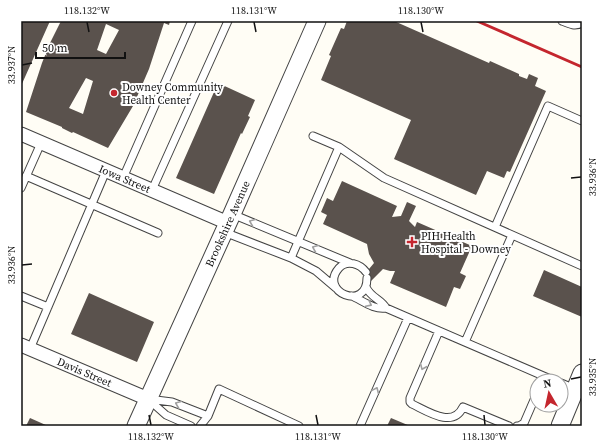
<svg xmlns="http://www.w3.org/2000/svg" width="603" height="447" font-family="'Source Serif 4',serif">
	<style>
		.building { fill: #5a524d; fill-rule: evenodd }
		.lines { fill: none; stroke-linecap: round; stroke-linejoin: round }
		.service-casing { stroke: #444; stroke-width: 9 }
		.minor-casing { stroke: #444; stroke-width: 15 }
		.tertiary-casing { stroke: #444; stroke-width: 19 }
		.service { stroke: #fff; stroke-width: 7 }
		.minor { stroke: #fff; stroke-width: 13 }
		.tertiary { stroke: #fff; stroke-width: 17 }
		.rail { stroke: #c4262e; stroke-width: 3 }
		.oneway { stroke: #a0a0a0 }
		.ticks { fill: none; stroke: #111; stroke-width: 1.5 }
		.poi-dot { fill: #c4262e; stroke: #fff; stroke-width: 1.5 }
		.labels { text-anchor: middle; stroke-width: 4; stroke-linejoin: round; paint-order: stroke }
		.poi-label { font-size: 11px; fill: #111; stroke: #fff; text-anchor: start }
		.street-label { font-size: 11px; fill: #111; stroke: #fff }
		.neatline { fill: none; stroke: #111; stroke-width: 1.5 }
		.ticks-label { font-size: 10px; text-anchor: middle; fill: #111 }
	</style>
	<rect width="100%" height="100%" fill="#fffdf5"/>
	<path class="building" d="M21,21H50L21,86Z
		M61,21H170L169,25L164,23L149,69L133,106L108,148L73,132L72,133L62,128V127L26,112L42,63L46,53H45ZM106,24L119,30L106,54L97,50ZM86,78L93,81L83,114L69,108Z
		M347,21H394L489,63L490,61L519,74V76L527,79L529,74L538,78L535,86L546,91L510,172L507,171L504,178L487,171L476,195L394,159L411,120L321,80L331,56L329,55L341,28L344,29Z
		M218,83L255,100L248,116L250,117L242,134L241,133L214,194L176,178Z
		M342,181L397,206L392,217L401,216L407,202L416,206L409,221L415,227L417,222L472,246L460,273L466,276L460,289L454,287L446,307L390,283L395,271H390L383,269L371,281L364,275L374,263L369,254L367,244L323,224L327,215L321,212L327,198L333,201Z
		M544,270L582,287V317L533,296Z
		M89,293L154,322L137,362L71,334Z
		M30,418L48,426H26Z
		M391,418L410,426H387Z"/>
	<g class="lines">
		<g class="service-casing">
			<path id="service" d="M562,21C569,24 575,27 582,23
				M313,136L339,147L384,178L582,266
				M26,176L158,233
				M123,178L192,21
				M21,188L41,143
				M152,190L228,21
				M232,214L350,263
				M495,227L548,106L582,121
				M224,232L291,258L316,271L336,288
				M291,258L339,147
				M366,272C360,264 347,259 339,268C318,292 367,312 367,278
				M366,287C371,298 381,299 386,308
				M21,296L48,307
				M352,296C363,301 374,310 386,308L555,381
				M439,331L410,398V402L412,404C427,411 453,429 463,407L509,426
				M465,342L512,235
				M30,349L106,171
				M561,383L575,389
				M148,399L172,402L208,416
				M148,399L166,415L191,426
				M200,426L208,416L219,389L299,426
				M360,426L408,318
				M517,426H519L524,423L537,393"/>
		</g>
		<g class="minor-casing">
			<g id="minor">
				<path id="s1" d="M21,134L228,223"/>
				<path id="s2" d="M21,345L148,399"/>
			</g>
		</g>
		<g class="tertiary-casing">
			<g id="tertiary">
				<path id="s3" d="M136,426L232,214L317,21"/>
				<path d="M560,426L582,373"/>
			</g>
		</g>
		<use href="#service" class="service"/>
		<use href="#minor" class="minor"/>
		<use href="#tertiary" class="tertiary"/>
		<path class="rail" d="M477,21L582,67"/>
	</g>
	<defs><path id="oneway-chevron" d="M-2-3.5L2.5 0L-2 3.5" fill="none" stroke-width="1.6" stroke-linecap="round" stroke-linejoin="round"/></defs>
	<g class="oneway">
		<use href="#oneway-chevron" transform="translate(252 222) rotate(-157)"/>
		<use href="#oneway-chevron" transform="translate(315 248) rotate(-157)"/>
		<use href="#oneway-chevron" transform="translate(369 304) rotate(26)"/>
		<use href="#oneway-chevron" transform="translate(423 367) rotate(113)"/>
		<use href="#oneway-chevron" transform="translate(376 390) rotate(-66)"/>
		<use href="#oneway-chevron" transform="translate(178 404) rotate(-158)"/>
	</g>
	<path class="ticks" d="M87,22L89,32M254,22L256,32M421,22L423,32M22,65L32,63M571,178L581,177M22,265L32,264M571,379L581,377M149,415L151,425M316,415L318,425M484,415L485,425"/>
	<g class="poi-dot">
		<circle cx="114" cy="93" r="4"/>
		<path d="M410 236h4v4h4v4h-4v4h-4v-4h-4v-4h4z"/>
	</g>
	<g class="labels">
		<g class="poi-label">
			<text x="122" y="91">Downey Community<tspan x="122" dy="13">Health Center</tspan></text>
			<text x="421" y="240">PIH Health<tspan x="421" dy="13">Hospital - Downey</tspan></text>
		</g>
		<g class="street-label">
			<text dy="4" stroke="none"><textPath href="#s1" startOffset="113">Iowa Street</textPath></text>
			<text dy="4" stroke="none"><textPath href="#s3" startOffset="222">Brookshire Avenue</textPath></text>
			<text dy="4" stroke="none"><textPath href="#s2" startOffset="69">Davis Street</textPath></text>
		</g>
	</g>
	<rect width="603" height="447" fill="none" stroke="#ffffff" stroke-width="44"/>
	<g transform="translate(549 393) rotate(351)"><circle r="19" fill="#ffffff" stroke="#a0a0a0"/>
	<path d="M0-3L7 15L0 10L-7 15Z" fill="#c4262e"/>
	<text y="-6" font-size="11" font-weight="bold" text-anchor="middle" fill="#111111">N</text>
	</g>
	<path d="M36 52v6h89v-6" fill="none" stroke="#111111" stroke-width="2"/>
	<text x="42" y="52" font-size="12" fill="#111111" stroke="#ffffff" stroke-width="3" paint-order="stroke">50 m</text>
	<rect x="22" y="22" width="559" height="403" class="neatline"/>
	<g class="ticks-label">
		<text x="87" y="14">118.132°W</text>
		<text x="254" y="14">118.131°W</text>
		<text x="421" y="14">118.130°W</text>
		<text transform="translate(11 65) rotate(-90)" y="4">33.937°N</text>
		<text transform="translate(592 177) rotate(-90)" y="4">33.936°N</text>
		<text transform="translate(11 265) rotate(-90)" y="4">33.936°N</text>
		<text transform="translate(592 377) rotate(-90)" y="4">33.935°N</text>
		<text x="151" y="440">118.132°W</text>
		<text x="318" y="440">118.131°W</text>
		<text x="485" y="440">118.130°W</text>
	</g>
</svg>
